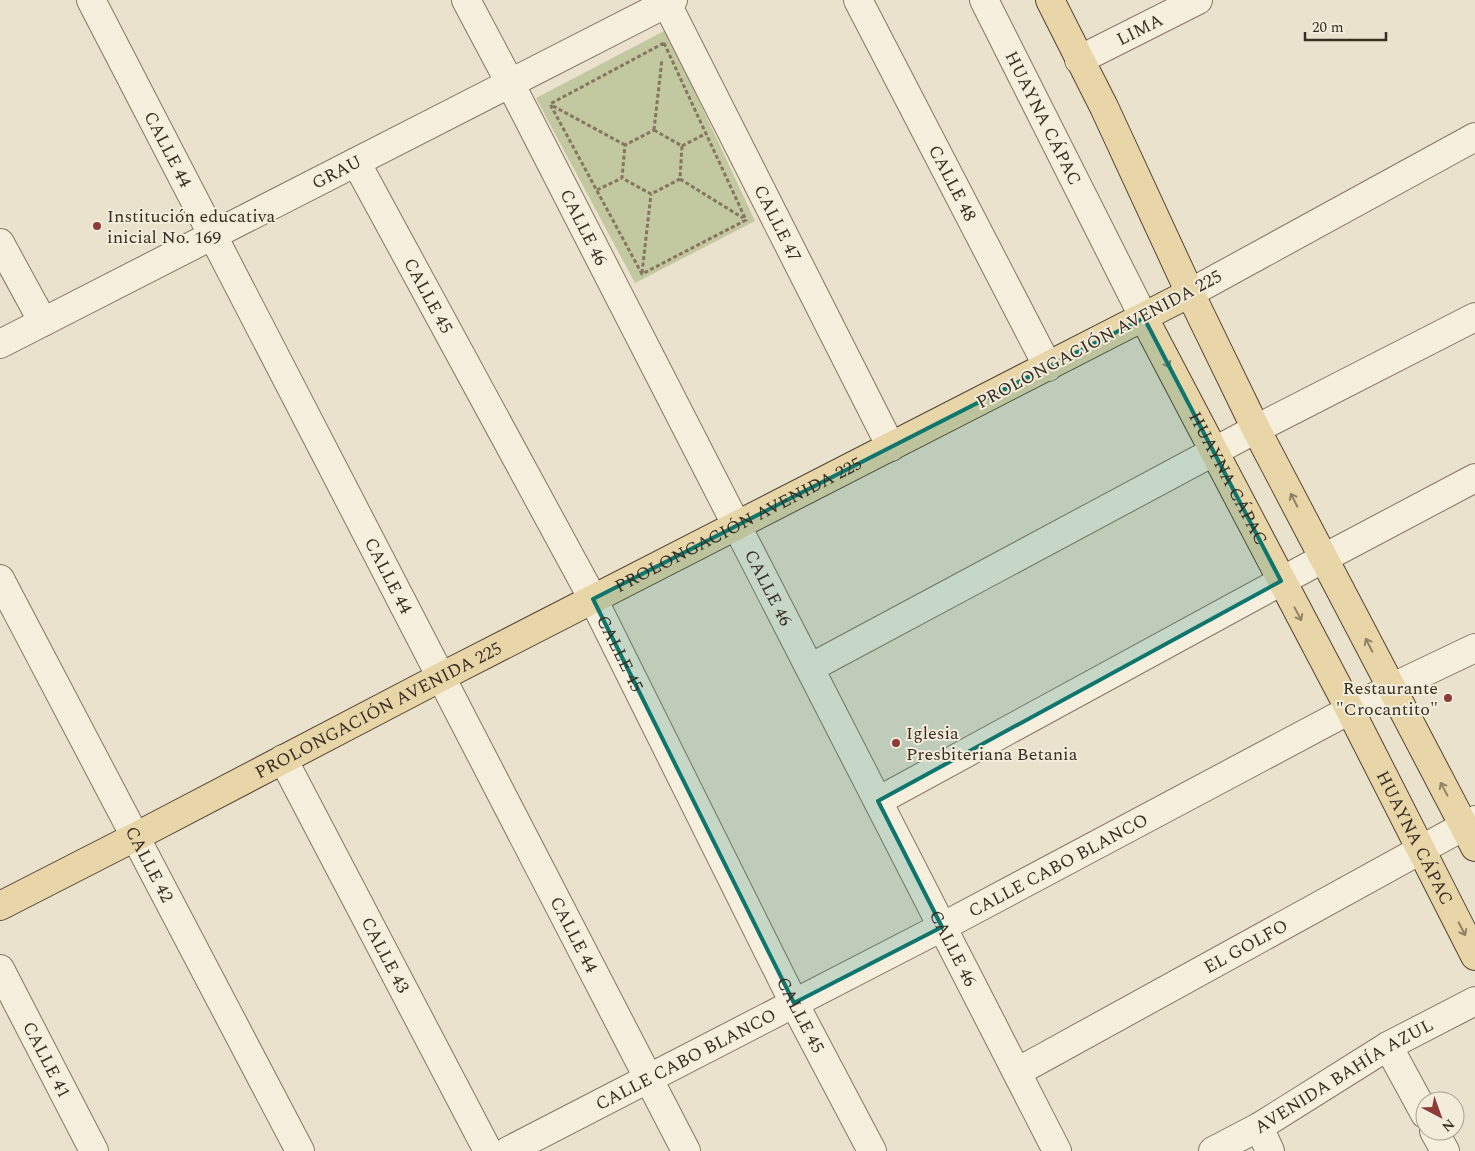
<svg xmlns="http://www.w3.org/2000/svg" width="1475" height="1151" font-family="Spectral,serif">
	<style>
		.green { fill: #c2c8a0 }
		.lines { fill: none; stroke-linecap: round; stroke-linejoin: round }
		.minor-casing { stroke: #867661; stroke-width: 30 }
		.major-casing { stroke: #544435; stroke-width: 30 }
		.path { stroke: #867661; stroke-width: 3; stroke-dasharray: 4 2.5; stroke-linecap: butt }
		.minor { stroke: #f6efde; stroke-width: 28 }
		.major { stroke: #e8d6a9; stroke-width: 28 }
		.oneway { stroke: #908266 }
		.marked { fill: #0f766e; fill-opacity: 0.2; stroke: #0f766e; stroke-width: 4; stroke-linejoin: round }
		.poi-dot { fill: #8e3a38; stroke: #f3ecda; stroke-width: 2 }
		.labels { text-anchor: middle; stroke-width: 4; stroke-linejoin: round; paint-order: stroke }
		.street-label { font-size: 18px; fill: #382e23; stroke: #f3ecda }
		.poi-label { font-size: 18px; fill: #382e23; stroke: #f3ecda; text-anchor: start }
	</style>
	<rect width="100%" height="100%" fill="#eae2cc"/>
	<path class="green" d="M666,30L755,221L635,283L536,98Z"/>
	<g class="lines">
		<g class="minor-casing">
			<g id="minor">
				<path id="s1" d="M91,0L686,1151"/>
				<path id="s2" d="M466,0L510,83L1057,1151"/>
				<path id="s3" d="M665,0L891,447"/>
				<path id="s4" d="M858,0L1048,367"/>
				<path id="s5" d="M984,0L1144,318"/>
				<path id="s6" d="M1079,60L1198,0"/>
				<path id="s7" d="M356,162L593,599L794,1003L872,1151"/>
				<path d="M0,243L43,322"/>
				<path d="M1190,293L1475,137"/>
				<path id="s8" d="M0,344L673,0"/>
				<path id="s9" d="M0,579L300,1151"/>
				<path d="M810,668L1256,429L1475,317"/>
				<path id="s10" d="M283,759L488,1151"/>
				<path d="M878,801L1324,558L1475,478"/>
				<path id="s11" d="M0,969L94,1151"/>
				<path d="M1388,1046L1425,1114"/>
				<path id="s12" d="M1017,1072L1475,820"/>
				<path d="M1259,1127L1270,1151"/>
				<path d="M1434,1131L1445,1151"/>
				<path id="s13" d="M508,1151L942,927L1391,688L1475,648"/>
				<path id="s14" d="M1213,1151L1259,1127L1388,1046L1475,1001"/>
			</g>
		</g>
		<g class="major-casing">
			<g id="major">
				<path d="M1050,0L1104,107L1190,293L1256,429L1475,847"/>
				<path id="s15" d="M1144,318L1350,710L1475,956"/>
				<path id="s16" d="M0,906L135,837L441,677L1190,293"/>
			</g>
		</g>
		<path class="path" d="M664,43L746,220L642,274L550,104Z
			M553,106L625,145
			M654,130L682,146L680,179L651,194L622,178L625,145Z
			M654,130L662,59
			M682,146L703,135
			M680,179L743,218
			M597,190L622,178
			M642,273L651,194"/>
		<use href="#minor" class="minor"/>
		<use href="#major" class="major"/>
	</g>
	<defs><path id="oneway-shaft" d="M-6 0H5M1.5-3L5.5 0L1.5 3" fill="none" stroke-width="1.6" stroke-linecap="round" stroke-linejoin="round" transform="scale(1.25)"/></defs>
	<g class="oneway">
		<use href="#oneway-shaft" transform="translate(1166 361) rotate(62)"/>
		<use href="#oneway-shaft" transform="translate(1294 500) rotate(-117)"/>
		<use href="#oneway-shaft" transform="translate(1298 614) rotate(62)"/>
		<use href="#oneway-shaft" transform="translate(1369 645) rotate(-117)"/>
		<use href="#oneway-shaft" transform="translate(1444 789) rotate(-118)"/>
		<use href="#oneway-shaft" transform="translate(1462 929) rotate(63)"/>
	</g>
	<path class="marked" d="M1144,318L1281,581L878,801L942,927L794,1003L593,599Z"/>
	<g class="poi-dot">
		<circle cx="97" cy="226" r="5"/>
		<circle cx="1448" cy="698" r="5"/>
		<circle cx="896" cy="743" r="5"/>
	</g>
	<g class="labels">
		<g class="street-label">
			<text dy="6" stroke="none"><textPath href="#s6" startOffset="68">LIMA</textPath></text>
			<text dy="6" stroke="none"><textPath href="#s5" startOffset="132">HUAYNA CÁPAC</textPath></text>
			<text dy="6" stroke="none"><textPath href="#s1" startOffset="168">CALLE 44</textPath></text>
			<text dy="6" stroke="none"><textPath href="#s8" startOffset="378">GRAU</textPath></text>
			<text dy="6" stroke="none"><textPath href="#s4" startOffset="206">CALLE 48</textPath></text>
			<text dy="6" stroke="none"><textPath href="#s3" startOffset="250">CALLE 47</textPath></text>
			<text dy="6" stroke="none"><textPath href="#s2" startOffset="256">CALLE 46</textPath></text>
			<text dy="6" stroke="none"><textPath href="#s7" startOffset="152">CALLE 45</textPath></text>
			<text transform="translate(1099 339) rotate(-28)" y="6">PROLONGACIÓN AVENIDA 225</text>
			<text dy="6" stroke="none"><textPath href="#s15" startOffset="181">HUAYNA CÁPAC</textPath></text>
			<text dy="6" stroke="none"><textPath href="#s16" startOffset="831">PROLONGACIÓN AVENIDA 225</textPath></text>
			<text dy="6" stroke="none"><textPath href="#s1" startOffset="648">CALLE 44</textPath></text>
			<text dy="6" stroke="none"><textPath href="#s2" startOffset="661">CALLE 46</textPath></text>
			<text dy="6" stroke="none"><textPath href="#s7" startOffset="558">CALLE 45</textPath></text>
			<text dy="6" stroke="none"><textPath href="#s16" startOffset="426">PROLONGACIÓN AVENIDA 225</textPath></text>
			<text dy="6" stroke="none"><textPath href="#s15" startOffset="586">HUAYNA CÁPAC</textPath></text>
			<text dy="6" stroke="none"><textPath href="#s9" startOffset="322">CALLE 42</textPath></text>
			<text dy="6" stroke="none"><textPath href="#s13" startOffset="620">CALLE CABO BLANCO</textPath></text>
			<text dy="6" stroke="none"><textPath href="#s1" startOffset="1052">CALLE 44</textPath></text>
			<text dy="6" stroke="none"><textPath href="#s12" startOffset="261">EL GOLFO</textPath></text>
			<text dy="6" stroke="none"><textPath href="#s2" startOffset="1066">CALLE 46</textPath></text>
			<text dy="6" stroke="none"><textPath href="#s10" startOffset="221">CALLE 43</textPath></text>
			<text dy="6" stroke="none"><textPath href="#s7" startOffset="962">CALLE 45</textPath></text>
			<text dy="6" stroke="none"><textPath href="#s13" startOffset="200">CALLE CABO BLANCO</textPath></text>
			<text dy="6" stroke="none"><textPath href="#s11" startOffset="102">CALLE 41</textPath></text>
			<text dy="6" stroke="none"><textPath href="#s14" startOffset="151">AVENIDA BAHÍA AZUL</textPath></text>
		</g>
		<g class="poi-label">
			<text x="107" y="222">Institución educativa<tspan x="107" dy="21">inicial No. 169</tspan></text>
			<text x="1438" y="694" text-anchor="end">Restaurante<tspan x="1438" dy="21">"Crocantito"</tspan></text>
			<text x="906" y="739">Iglesia<tspan x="906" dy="21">Presbiteriana Betania</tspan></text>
		</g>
	</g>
	<g transform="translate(1440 1116) rotate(139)"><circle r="24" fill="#f3ecda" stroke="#a8a091"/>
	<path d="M0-4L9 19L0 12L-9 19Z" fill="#8e3a38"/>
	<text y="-8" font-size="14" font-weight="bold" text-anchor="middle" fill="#382e23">N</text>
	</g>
	<path d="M1305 32v8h81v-8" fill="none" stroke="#382e23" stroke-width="2.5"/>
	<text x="1312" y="32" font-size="15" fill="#382e23" stroke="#f3ecda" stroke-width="4" paint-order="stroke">20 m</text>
</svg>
